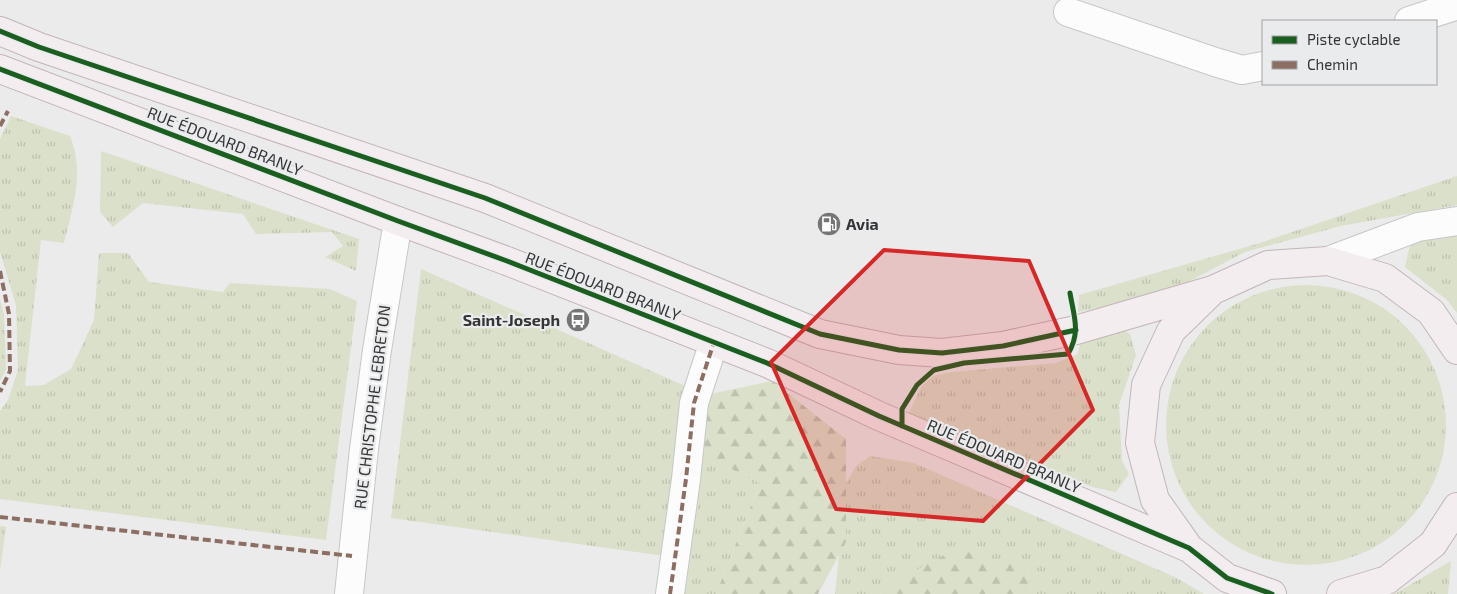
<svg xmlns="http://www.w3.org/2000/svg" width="1457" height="594" font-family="'Exo 2',sans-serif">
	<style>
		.grass { fill: url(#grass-tufts) }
		.forest { fill: url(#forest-firs) }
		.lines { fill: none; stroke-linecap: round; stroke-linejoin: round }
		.minor-casing { stroke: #c6c7c8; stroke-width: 30 }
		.major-casing { stroke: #c2b5b9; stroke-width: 30 }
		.minor { stroke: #fcfcfc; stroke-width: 28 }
		.major { stroke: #f4edef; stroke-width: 28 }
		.quiet { stroke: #8d6e63; stroke-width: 4; stroke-dasharray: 8 4; stroke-linecap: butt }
		.cycleway-casing { stroke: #eaebed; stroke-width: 8 }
		.cycleway { stroke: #1b5e20; stroke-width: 5 }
		.marked { fill: #d62828; fill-opacity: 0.2; stroke: #d62828; stroke-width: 4; stroke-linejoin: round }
		.labels { text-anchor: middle; stroke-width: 4.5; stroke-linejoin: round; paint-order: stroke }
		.street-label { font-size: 16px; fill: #353536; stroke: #eaebed }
		.poi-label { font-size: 16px; font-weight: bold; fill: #353536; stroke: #eaebed; text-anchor: start }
	</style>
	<defs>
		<pattern id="grass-tufts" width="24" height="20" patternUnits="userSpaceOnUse" patternTransform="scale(1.25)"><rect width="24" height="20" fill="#dbe0ca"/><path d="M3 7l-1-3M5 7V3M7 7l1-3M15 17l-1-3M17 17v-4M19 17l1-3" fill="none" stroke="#bdc1ae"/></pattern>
		<pattern id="forest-firs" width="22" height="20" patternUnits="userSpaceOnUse" patternTransform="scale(1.25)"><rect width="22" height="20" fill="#dbe0ca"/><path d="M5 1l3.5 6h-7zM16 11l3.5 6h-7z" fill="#bdc1ae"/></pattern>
	</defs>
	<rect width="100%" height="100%" fill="#ebebec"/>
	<path class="grass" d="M11,116L70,136C85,174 73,205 64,243L41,240L25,386L44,385L71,369L94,320L99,253H128L149,282L223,292L230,283L330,289L357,301L326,540L0,499V411L8,400L18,370L16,305L0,252V139Z
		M101,151L359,239L356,271L325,257L343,246L332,232L256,234L243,214L143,203L113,227L100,212Z
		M1457,176V205L1341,226L1245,252L1161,296L1078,312L1079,295L1260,243Z
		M1457,232V313L1447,300L1405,267L1409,249L1416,236Z
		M421,269L692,389L665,556L391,518Z
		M1166 425a140 140 0 1 1 280 0a140 140 0 1 1-280 0Z
		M0,299L4,314L6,370L0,381Z
		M1118,327L1130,334L1136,355L1119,405L1122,461L1129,474L1116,492L1092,487L909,413L925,378L951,372L1056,363L1078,354L1082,335Z
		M710,394L700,453L760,483L716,594H681L703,406Z
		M870,456L914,463L1177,578L1204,594H1032L1027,568L880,589L881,594H835L839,554L846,542V483L856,466Z
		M0,526L6,527L0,571Z
		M1451,561L1448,594H1394Z"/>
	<path class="forest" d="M772,381L846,439V542L818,594H716L760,483L699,453L710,394Z
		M956,549L1027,568L1032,594H881L880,589Z"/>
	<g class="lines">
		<g class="minor-casing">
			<path id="minor" d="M1068,12L1215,62L1242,70L1263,66
				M1409,21L1455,6L1457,4
				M1328,261L1418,227L1457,221
				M349,594L364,449L377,350L398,221
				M670,594L686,479L694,403L714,342"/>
		</g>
		<g class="major-casing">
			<path id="major" d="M0,31L39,47L485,198L820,334L899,350L942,353L1003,346L1076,330L1213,290
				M0,69L398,221L507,261L767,363L879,416L1189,548
				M1272,594L1227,578L1189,548L1155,500L1140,443L1146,385L1171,331L1213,290L1268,265L1328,261L1385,278L1431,312L1457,350
				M1341,594L1387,580L1433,544L1457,507"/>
		</g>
		<use href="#minor" class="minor"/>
		<use href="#major" class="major"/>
		<path class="quiet" d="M0,126L8,111
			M0,271L9,314L10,371L0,392
			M0,517L352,556
			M670,594L686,479L694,403L714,342"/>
		<g class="cycleway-casing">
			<path id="cycleway" d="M0,31L39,47L485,198L820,334L899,350L942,353L1003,346L1076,330
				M0,69L398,221L507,261L767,363L879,416L1189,548L1227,578L1272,594
				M902,426V409L917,385L934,370L964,363L1068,354C1081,332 1074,317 1070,293"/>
		</g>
		<use href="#cycleway" class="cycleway"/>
	</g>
	<path class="marked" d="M884,250L1029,261L1093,410L983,521L836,509L771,362Z"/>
	<defs>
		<g id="fuel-disc" transform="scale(1.25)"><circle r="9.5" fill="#757576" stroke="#eaebed"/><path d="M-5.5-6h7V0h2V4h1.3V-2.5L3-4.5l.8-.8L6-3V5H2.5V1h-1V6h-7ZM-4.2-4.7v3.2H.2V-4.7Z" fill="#fff"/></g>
		<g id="bus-disc" transform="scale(1.25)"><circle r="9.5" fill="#757576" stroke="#eaebed"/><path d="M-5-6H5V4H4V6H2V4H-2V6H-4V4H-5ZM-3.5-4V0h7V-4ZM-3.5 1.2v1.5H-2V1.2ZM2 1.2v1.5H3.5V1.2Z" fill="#fff"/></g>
	</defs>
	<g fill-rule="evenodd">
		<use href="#fuel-disc" x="829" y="224"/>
		<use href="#bus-disc" x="578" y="320"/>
	</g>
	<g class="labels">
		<g class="street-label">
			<text transform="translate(225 141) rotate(21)" y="6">RUE ÉDOUARD BRANLY</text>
			<text transform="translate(603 286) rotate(21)" y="6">RUE ÉDOUARD BRANLY</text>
			<text transform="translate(372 407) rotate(-83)" y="6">RUE CHRISTOPHE LEBRETON</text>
			<text transform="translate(1004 456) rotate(23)" y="6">RUE ÉDOUARD BRANLY</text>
		</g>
		<g class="poi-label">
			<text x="846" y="230">Avia</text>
			<text x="560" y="326" text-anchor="end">Saint-Joseph</text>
		</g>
	</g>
	<rect x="1262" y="20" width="175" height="65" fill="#eaebed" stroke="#a2a2a4"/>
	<rect x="1272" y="36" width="25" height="8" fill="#1b5e20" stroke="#a2a2a4"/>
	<text x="1307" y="45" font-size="15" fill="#353536">Piste cyclable</text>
	<rect x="1272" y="61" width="25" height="8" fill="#8d6e63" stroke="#a2a2a4"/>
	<text x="1307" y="70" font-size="15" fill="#353536">Chemin</text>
</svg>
